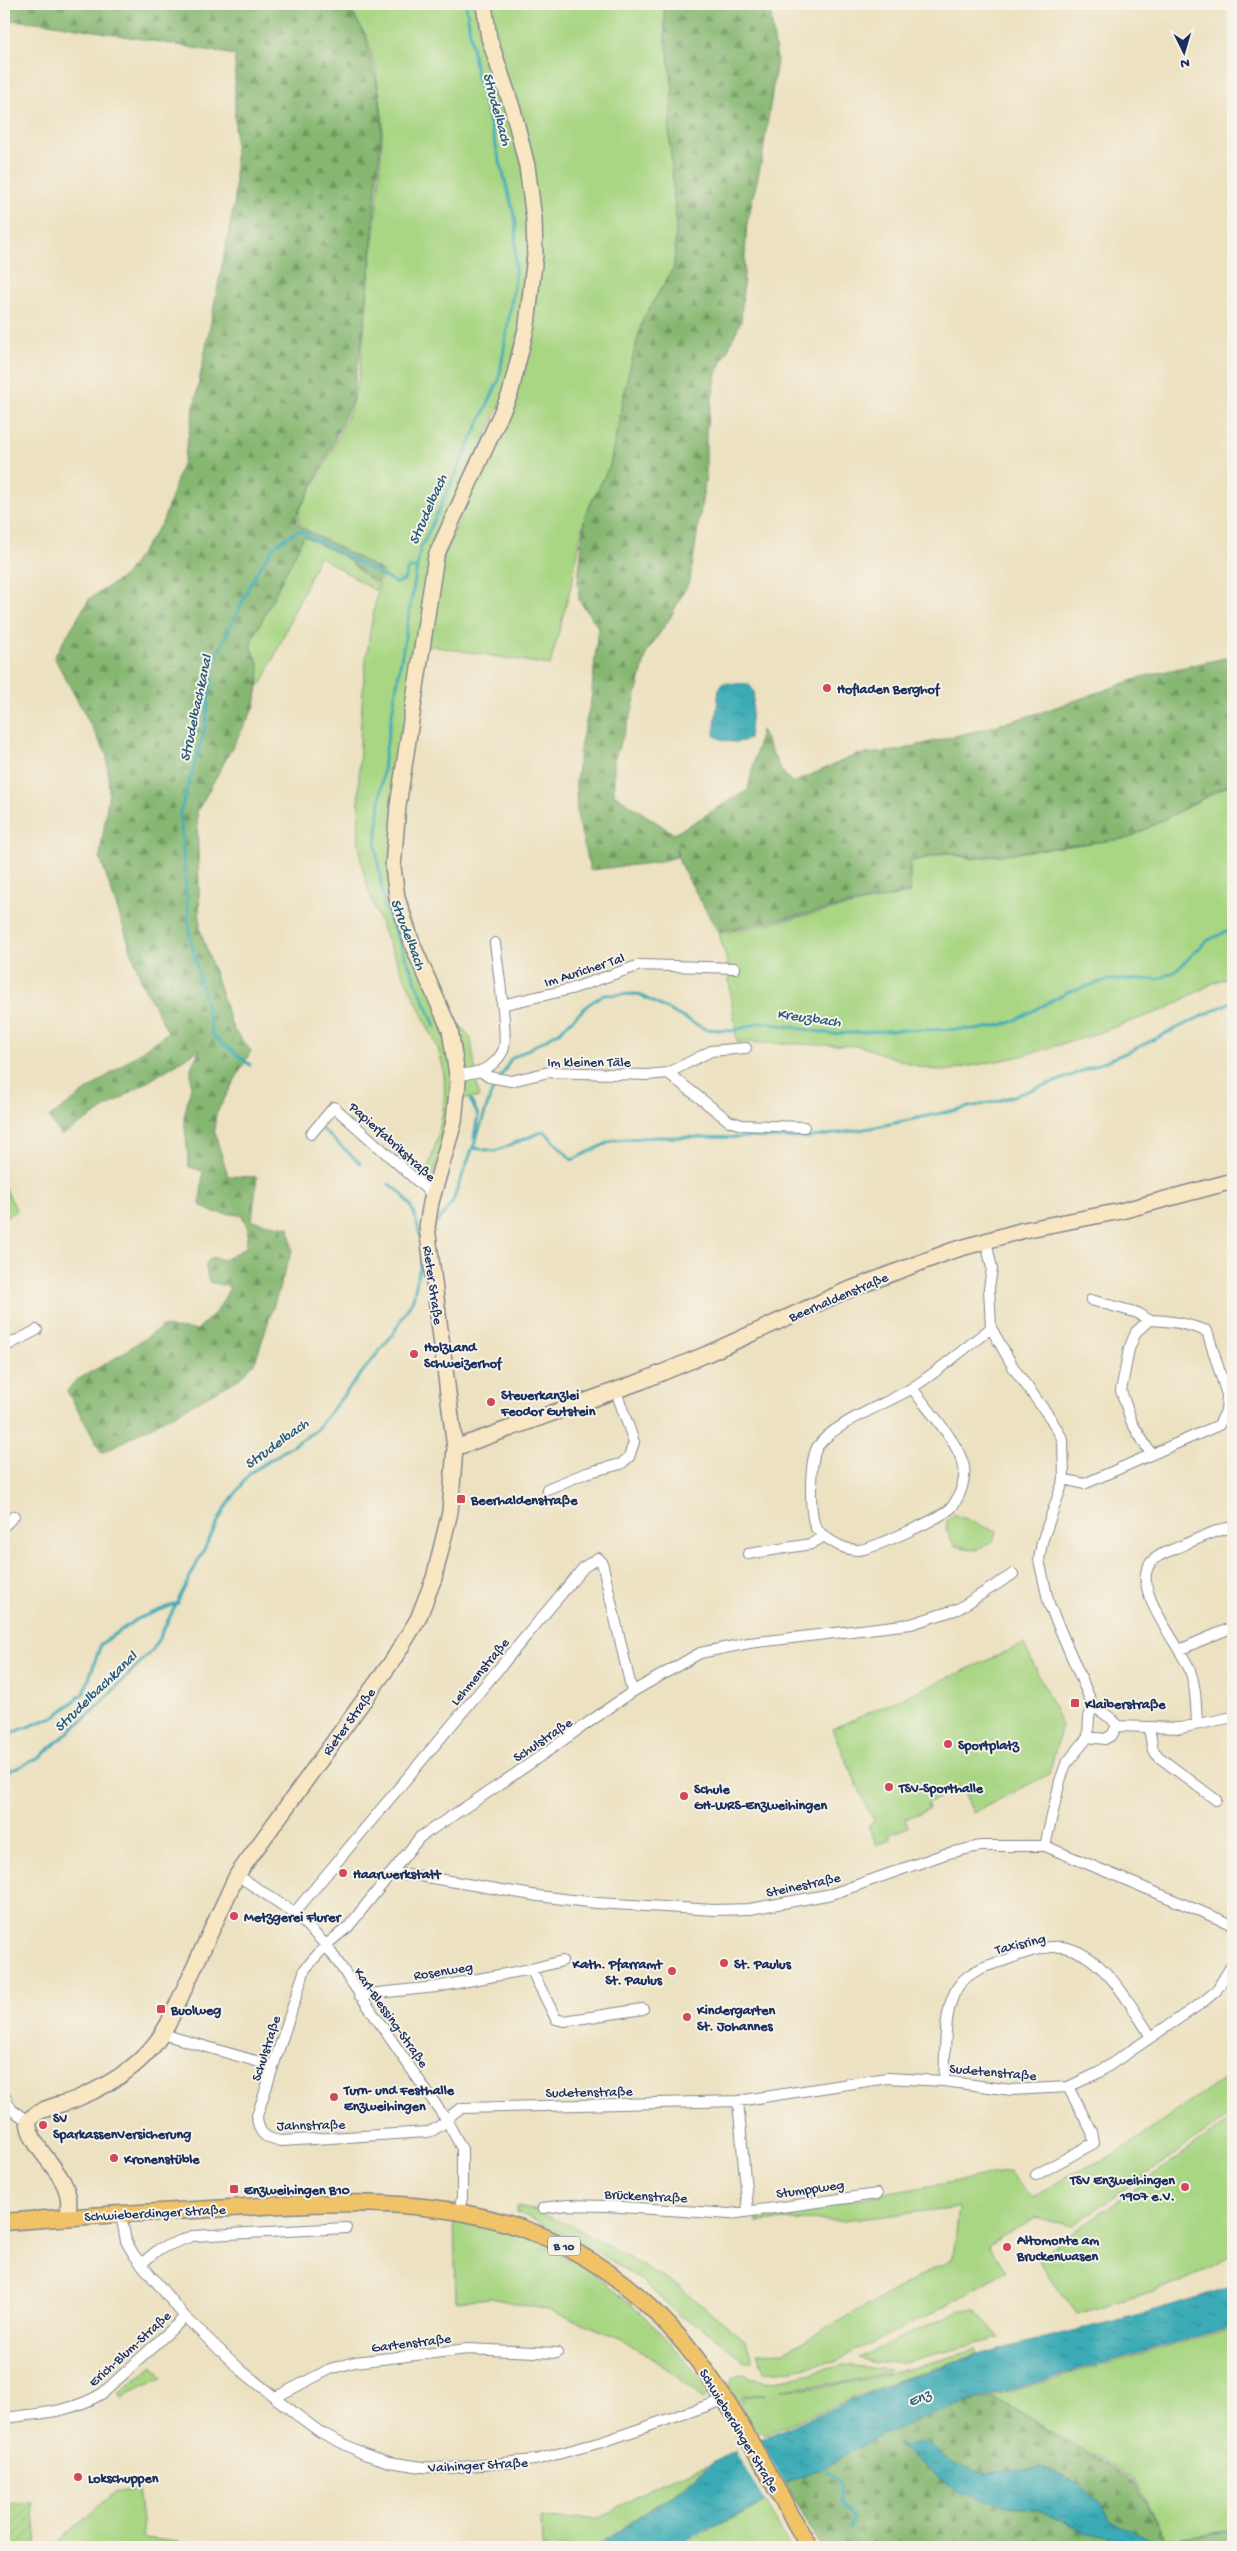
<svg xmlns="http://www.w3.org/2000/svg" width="1237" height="2551" font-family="'Gochi Hand',sans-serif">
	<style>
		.green { fill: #a8d683; stroke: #628270 }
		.forest { fill: url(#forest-firs); stroke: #507368 }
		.garden { fill: url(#garden-furrows); stroke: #628270 }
		.water { fill: url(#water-ripples); stroke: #2a6d8a }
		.pier { fill: #ece1c0 }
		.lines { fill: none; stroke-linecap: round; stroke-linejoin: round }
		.stream { stroke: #3aabb5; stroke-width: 3 }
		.street-casing { stroke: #84888f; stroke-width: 12 }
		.secondary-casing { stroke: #84888f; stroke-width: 18 }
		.primary-casing { stroke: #84888f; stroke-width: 19 }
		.street { stroke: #fff; stroke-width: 10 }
		.secondary { stroke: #f9e7c3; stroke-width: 15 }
		.primary { stroke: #f1c369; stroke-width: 16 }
		.poi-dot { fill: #d1495b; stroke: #f7f3e8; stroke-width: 2 }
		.labels { text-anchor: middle; stroke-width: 4; stroke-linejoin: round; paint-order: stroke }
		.shield { fill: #f7f3e8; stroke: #5d6a87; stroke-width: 1 }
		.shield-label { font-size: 12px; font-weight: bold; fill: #1b2f5e }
		.poi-label { font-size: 14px; font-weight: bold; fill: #1b2f5e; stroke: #f7f3e8; text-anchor: start }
		.street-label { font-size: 14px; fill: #1b2f5e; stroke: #f7f3e8 }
		.water-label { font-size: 15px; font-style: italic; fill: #265a7c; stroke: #f7f3e8 }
	</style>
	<defs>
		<pattern id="forest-firs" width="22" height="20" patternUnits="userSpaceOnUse" patternTransform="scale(1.25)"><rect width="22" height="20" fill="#86b771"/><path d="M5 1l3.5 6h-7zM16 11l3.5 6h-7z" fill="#6d9560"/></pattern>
		<pattern id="garden-furrows" width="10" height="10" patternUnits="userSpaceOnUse" patternTransform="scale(1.25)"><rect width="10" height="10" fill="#a8d683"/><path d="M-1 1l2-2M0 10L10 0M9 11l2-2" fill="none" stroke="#90b874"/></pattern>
		<pattern id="water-ripples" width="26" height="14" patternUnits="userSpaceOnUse" patternTransform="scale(1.25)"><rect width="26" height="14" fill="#3aabb5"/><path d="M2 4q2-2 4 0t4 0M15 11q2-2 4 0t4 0" fill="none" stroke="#308c96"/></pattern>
	</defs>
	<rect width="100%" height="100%" fill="#f7f3e8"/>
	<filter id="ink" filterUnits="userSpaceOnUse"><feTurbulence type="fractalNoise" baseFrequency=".02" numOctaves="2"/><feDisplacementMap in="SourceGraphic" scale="10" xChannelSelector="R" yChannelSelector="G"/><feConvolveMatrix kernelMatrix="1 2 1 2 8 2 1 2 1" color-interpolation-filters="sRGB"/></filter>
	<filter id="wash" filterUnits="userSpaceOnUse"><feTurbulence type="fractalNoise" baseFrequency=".0096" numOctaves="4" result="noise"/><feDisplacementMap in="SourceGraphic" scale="20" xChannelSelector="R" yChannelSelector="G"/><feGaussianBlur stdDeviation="1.12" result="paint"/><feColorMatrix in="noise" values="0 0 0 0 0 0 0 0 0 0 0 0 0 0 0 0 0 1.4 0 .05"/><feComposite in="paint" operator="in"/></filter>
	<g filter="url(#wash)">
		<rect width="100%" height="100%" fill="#ece1c0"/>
		<path class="green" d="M347,4H474L483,40L509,112L523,168L531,270L506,393L437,541L389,866L436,993L471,1039L479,1098H449L444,1135L430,1187L423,1182C441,1133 458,1077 429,1030C406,977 376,925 363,869C356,842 359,813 359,785C360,713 364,641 383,571L302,527L298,520L299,511L328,459L349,414L359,378L379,184L383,122L376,69L367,37Z
			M482,4H664L665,35L673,88L669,129L676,224L674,267L643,319L627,379L610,465L585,515L572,582L550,665L425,645L436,573L514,396L538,219Z
			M304,536L346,558L366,577L378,582L376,591L319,556L263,682L258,686C259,678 261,670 258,661C255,653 252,651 251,642Z
			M1233,783V977H1227L1213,983L1166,1009L1084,1038L1017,1057L945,1071L923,1068L860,1046L737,1042L726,957L719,934L910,893V862L946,853L972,859L1129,838Z
			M4,1186L17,1211L4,1218Z
			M954,1514L997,1532L992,1541L978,1550L955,1546L946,1530L947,1521Z
			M1024,1644L1062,1725L1049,1774L973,1813L962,1787L927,1803L929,1809L905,1819L908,1827L889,1835L891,1839L877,1845L868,1825L874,1822L832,1729Z
			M1233,2072V2113L1072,2226L1036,2217L988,2245L1006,2271L931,2314L834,2361L792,2370L764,2372L757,2353L784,2352L953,2258L959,2207L843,2221L783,2220L757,2222L756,2213L833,2203L1009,2172L1034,2198L1069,2175L1116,2154Z
			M1233,2118V2255L1183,2282L1077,2314L1037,2258Z
			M517,2207L538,2211L572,2226L677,2285L746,2341L753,2361H745L700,2326L678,2315L641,2280L591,2248L517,2212Z
			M454,2218C475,2223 497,2227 517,2234C599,2264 658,2324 710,2392L709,2395L703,2399L669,2370L622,2339L552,2311L491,2298L456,2301Z
			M961,2310H975L1000,2338L900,2363H875L858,2358Z
			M1233,2328V2530L1165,2539L1135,2479L992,2397Z
			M975,2350L977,2354L895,2381L765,2434L753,2428L740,2405L745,2396L764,2395H744L738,2403L730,2384L732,2378L743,2374L763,2382L787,2379L844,2365L890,2370L886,2373L846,2382L781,2390C846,2389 912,2368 975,2350Z
			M153,2365L162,2378L122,2397L119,2393Z
			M708,2465L677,2491L594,2547H542L541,2519L599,2518L661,2482Z
			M138,2489L144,2538L186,2543V2547H53L113,2493Z
			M765,2502L790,2547H675L687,2542Z"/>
		<path class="forest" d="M4,4H346L365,34L379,92L382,123L365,320L352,401L326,459L296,516L297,523L301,528L381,571L378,582L373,581L346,558L304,536L251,642L252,651L257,659L260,671L255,706L197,812L200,929L233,1029L251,1051L216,1114L214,1130L228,1176L257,1177L252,1221L289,1227L292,1250L255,1362L239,1379L102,1453L67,1391L75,1381L117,1357L162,1327L197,1330L218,1310L230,1287L209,1282L205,1264L212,1257L224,1260L246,1247L248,1229L242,1215L212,1212L200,1205L203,1171L189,1167L184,1118L191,1086V1068L200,1049L61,1136L49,1118L168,1032L142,983L100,857L109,791L107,755L54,657L89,599L125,576L163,521L184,458L235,200V55L48,23L4,20Z
			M664,4H769L777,60L762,159L747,223L741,321L717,373L706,430V475L690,580L670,618L647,652L631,715L614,760V794L674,834L748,790L761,730L781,770L792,783L856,755L895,751L987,728L1042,712L1145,676L1233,656V782L1129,838L972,858L946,852L910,862V892L718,932L680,864L676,848L677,857L652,863L590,870L577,815L576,782L581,743L591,701L598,627L579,600L578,581L585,515L610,465L627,379L643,319L674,267L676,224L669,129L673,88L665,35Z
			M992,2397L1134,2481L1165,2539L1233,2531V2545L1171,2547L1113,2523L1101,2505L1081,2484L1042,2468L986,2473L955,2464L924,2442L1007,2507L1037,2509L1084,2531L1119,2538L1140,2547H821L784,2483L822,2468L882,2435L951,2407Z"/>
		<path class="garden" d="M33,2502L37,2547H4V2504Z"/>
		<path class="water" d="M723,683L749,684L754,692L749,739C739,744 723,743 714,735L719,689Z
			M1233,2286V2326L951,2407L882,2435L822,2468L784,2483L765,2502L671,2547H596L677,2492L714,2462L758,2440L895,2382L977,2355L1149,2312Z
			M924,2442L955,2464L986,2473L1042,2468L1081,2484L1101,2505L1113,2523L1171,2547H1140L1119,2538L1084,2531L1037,2509L1007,2507L956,2491L899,2446Z"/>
		<path class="pier" d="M758,2437L785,2485L766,2504L734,2449Z"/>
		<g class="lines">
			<path class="stream" d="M1233,928L1205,942L1176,971L1159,979L1107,980L1068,992L1010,1023L981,1029L901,1030L832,1034L762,1022L732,1031L705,1029L638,994L603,995L589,1004L559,1032L511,1059L491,1094L473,1148L495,1151L544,1131L572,1160L614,1140L656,1137L808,1138L871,1128L998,1101L1058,1081L1130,1051L1233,1001
				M435,1026L384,906L376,846L384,760L420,550L499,380L515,279L516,222L475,67L466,4
				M250,1065L213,1036L190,937L180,813L205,728L214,661L256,573L274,546L298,530L396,583L404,580L408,568H417
				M470,1099L478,1115L474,1138
				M323,1130L360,1163
				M389,1184C415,1200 418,1222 422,1250
				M433,1228L452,1203L473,1147
				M4,1736L56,1716L84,1693L101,1644L137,1619L178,1603
				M4,1771H10L40,1757L93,1711L154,1648L224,1510L250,1473L315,1431L393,1334L413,1299L424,1247
				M822,2468C838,2478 843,2481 840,2502L853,2517L850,2529"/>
		</g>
	</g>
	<g filter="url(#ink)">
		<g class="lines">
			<g class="street-casing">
				<path id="street" d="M502,1005L571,989L640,965L735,968
					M482,1072L489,1077L511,1081L549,1072L647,1075L668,1073L711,1051L746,1048
					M668,1073L729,1121L742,1125L804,1127
					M458,1075C477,1073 493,1070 503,1051C509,1038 497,962 495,943
					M311,1134L334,1107L433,1195
					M986,1240L992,1269L989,1288L991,1328L1015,1370L1051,1419L1063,1440L1064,1479L1042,1542L1039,1560L1049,1604L1093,1706L1089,1717L1088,1737L1066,1764L1060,1781L1045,1846
					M1091,1300L1138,1313L1149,1320
					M4,1347L37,1330
					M1064,1479L1084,1484L1219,1425L1226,1411L1227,1395L1207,1331C1188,1324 1170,1320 1149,1320L1136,1332L1129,1349L1121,1391L1132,1423L1151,1454
					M547,1489L586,1473L621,1464L629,1457L634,1442L616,1391
					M4,1526L14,1516
					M824,1536C835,1544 845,1550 859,1550C872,1549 944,1517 952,1507C960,1496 966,1480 964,1467C959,1442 927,1409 912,1388
					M748,1554L811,1544L824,1536C822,1534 818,1531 816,1528C809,1514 809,1459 818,1446C835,1422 887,1404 912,1388C940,1370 965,1348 991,1328
					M1013,1574L958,1609L911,1624L749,1643L700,1653L632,1692L502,1783L420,1837L349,1926L326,1945L305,1969L257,2116C258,2133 265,2139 281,2141L428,2132C443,2128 448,2114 462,2108L738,2101L887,2078L944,2081L1011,2090L1068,2087L1098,2073L1203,2002L1216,1991L1233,1963
					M1179,1650L1233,1627
					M1093,1706L1112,1719L1117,1726
					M1197,1724C1196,1705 1196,1685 1189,1668C1179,1645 1135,1592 1148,1567C1153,1556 1169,1551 1179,1547C1197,1539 1215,1530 1233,1527
					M1117,1726L1180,1728L1233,1717
					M1149,1728L1153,1750L1159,1757L1216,1800
					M1088,1737L1105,1739L1112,1735L1117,1726
					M237,1875L294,1913L326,1945L447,2121L462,2149V2198L459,2211
					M389,1875L408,1874L538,1896L597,1903L715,1910L750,1909L832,1894L945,1854L980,1846H1045L1233,1925
					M294,1913L584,1567L598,1558L602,1562L632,1692
					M531,1969L562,1961
					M359,1995L436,1987L531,1969L556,2019L564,2021L643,2009
					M162,2034L273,2066
					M944,2081C946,2053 943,2019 954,1994C962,1974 984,1966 1003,1961C1020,1955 1043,1945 1062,1947C1102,1952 1132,2006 1151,2037
					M4,2095L12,2110L28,2121
					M738,2101L748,2211
					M1036,2175L1094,2143L1092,2132L1068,2087
					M543,2208L567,2205L605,2206L730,2214L877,2194
					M121,2215L126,2241L134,2255L185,2317L242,2371L297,2415L320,2432L364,2454L389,2462L422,2467L450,2468L535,2460L602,2442L724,2400
					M141,2264L159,2249L192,2236L346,2228
					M276,2397L330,2369L355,2362L468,2349L557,2353
					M4,2418C41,2413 70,2413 103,2393L185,2317"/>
			</g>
			<g class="secondary-casing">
				<path id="secondary" d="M455,1448L642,1381L707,1354L843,1292L951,1251L1024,1230L1121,1211L1233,1181
					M67,2217C79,2176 31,2156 28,2121C40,2107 59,2106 76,2099C113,2084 149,2060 168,2024L237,1875L393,1660L418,1619L434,1578L450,1512L455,1448L427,1227L431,1202L454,1122L458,1081L450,1030L413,946L397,898L393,867L398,806L436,556L510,394L527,325L535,255L534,219L527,166L513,110L489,38L484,4"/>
			</g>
			<g class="primary-casing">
				<path id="primary" d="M4,2222C79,2216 155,2212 231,2208C397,2197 548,2194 670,2327C728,2390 766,2473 809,2547"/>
			</g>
			<use href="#street" class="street"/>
			<use href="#secondary" class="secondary"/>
			<use href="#primary" class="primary"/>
		</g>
	</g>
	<g class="poi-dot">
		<circle cx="827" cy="688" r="5"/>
		<circle cx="414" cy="1354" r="5"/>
		<circle cx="491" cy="1402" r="5"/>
		<rect x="456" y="1494" width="10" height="10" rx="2.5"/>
		<rect x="1070" y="1698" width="10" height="10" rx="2.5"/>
		<circle cx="948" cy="1744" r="5"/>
		<circle cx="889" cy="1787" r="5"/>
		<circle cx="684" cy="1796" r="5"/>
		<circle cx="343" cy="1873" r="5"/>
		<circle cx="234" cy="1916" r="5"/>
		<circle cx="724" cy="1963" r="5"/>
		<circle cx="672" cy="1971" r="5"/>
		<rect x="156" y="2004" width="10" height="10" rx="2.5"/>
		<circle cx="687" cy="2017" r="5"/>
		<circle cx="334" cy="2097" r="5"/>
		<circle cx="43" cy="2125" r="5"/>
		<circle cx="114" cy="2158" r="5"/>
		<circle cx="1185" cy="2187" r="5"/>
		<rect x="229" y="2184" width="10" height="10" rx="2.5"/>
		<circle cx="1007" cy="2247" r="5"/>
		<circle cx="78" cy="2477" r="5"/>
	</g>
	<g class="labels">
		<rect class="shield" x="548" y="2236.5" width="32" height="19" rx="4"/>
		<g class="shield-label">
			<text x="564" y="2250">B 10</text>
		</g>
		<g class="poi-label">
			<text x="837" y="693">Hofladen Berghof</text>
			<text x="424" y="1351">HolzLand<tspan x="424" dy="16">Schweizerhof</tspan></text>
			<text x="501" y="1399">Steuerkanzlei<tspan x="501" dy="16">Feodor Gutstein</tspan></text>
			<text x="471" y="1504">Beerhaldenstraße</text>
			<text x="1085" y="1708">Klaiberstraße</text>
			<text x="958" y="1749">Sportplatz</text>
			<text x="899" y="1792">TSV-Sporthalle</text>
			<text x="694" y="1793">Schule<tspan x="694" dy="16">GH-WRS-Enzweihingen</tspan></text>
			<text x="353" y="1878">Haarwerkstatt</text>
			<text x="244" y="1921">Metzgerei Flurer</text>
			<text x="662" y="1968" text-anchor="end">Kath. Pfarramt<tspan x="662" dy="16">St. Paulus</tspan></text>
			<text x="734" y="1968">St. Paulus</text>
			<text x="171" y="2014">Buolweg</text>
			<text x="697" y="2014">Kindergarten<tspan x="697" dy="16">St. Johannes</tspan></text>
			<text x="344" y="2094">Turn- und Festhalle<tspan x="344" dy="16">Enzweihingen</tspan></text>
			<text x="53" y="2122">SV<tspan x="53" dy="16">SparkassenVersicherung</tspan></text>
			<text x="124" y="2163">Kronenstüble</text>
			<text x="1175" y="2184" text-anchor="end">TSV Enzweihingen<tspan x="1175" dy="16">1907 e.V.</tspan></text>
			<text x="244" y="2194">Enzweihingen B10</text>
			<text x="1017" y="2244">Altomonte am<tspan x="1017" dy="16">Bruckenwasen</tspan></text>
			<text x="88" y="2482">Lokschuppen</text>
		</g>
		<g class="street-label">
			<text transform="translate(584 969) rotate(-18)" y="5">Im Auricher Tal</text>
			<text x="589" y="1066">Im kleinen Täle</text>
			<text transform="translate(393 1141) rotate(42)" y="5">Papierfabrikstraße</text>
			<text transform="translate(434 1285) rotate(82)" y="5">Rieter Straße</text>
			<text transform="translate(838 1296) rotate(-23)" y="5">Beerhaldenstraße</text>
			<text transform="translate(479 1671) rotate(-50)" y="5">Lehmenstraße</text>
			<text transform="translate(348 1721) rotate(-54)" y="5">Rieter Straße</text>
			<text transform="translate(542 1739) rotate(-34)" y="5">Schulstraße</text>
			<text transform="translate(803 1884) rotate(-12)" y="5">Steinestraße</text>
			<text transform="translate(1020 1943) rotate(-14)" y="5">Taxisring</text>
			<text transform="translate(443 1970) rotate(-9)" y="5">Rosenweg</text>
			<text transform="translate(392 2017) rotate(55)" y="5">Karl-Blessing-Straße</text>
			<text transform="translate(265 2048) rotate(-72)" y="5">Schulstraße</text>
			<text transform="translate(993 2071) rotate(5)" y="5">Sudetenstraße</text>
			<text transform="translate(589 2091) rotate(-1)" y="5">Sudetenstraße</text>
			<text transform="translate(311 2124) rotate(-1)" y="5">Jahnstraße</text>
			<text transform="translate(810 2188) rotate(-8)" y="5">Stumppweg</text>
			<text transform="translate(646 2195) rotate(3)" y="5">Brückenstraße</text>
			<text transform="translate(155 2212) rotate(-3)" y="5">Schwieberdinger Straße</text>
			<text transform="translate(411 2342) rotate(-7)" y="5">Gartenstraße</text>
			<text transform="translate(129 2348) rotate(-42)" y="5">Erich-Blum-Straße</text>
			<text transform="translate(740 2430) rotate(59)" y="5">Schwieberdinger Straße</text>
			<text transform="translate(478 2464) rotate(-3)" y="5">Vaihinger Straße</text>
		</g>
		<g class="water-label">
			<text transform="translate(498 109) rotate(75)" y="5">Strudelbach</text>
			<text transform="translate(427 509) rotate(-66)" y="5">Strudelbach</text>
			<text transform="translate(195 708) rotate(-78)" y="5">Strudelbachkanal</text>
			<text transform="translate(409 934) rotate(69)" y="5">Strudelbach</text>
			<text transform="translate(809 1017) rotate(8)" y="5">Kreuzbach</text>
			<text transform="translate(276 1443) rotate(-36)" y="5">Strudelbach</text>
			<text transform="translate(95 1691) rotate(-44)" y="5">Strudelbachkanal</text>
			<text transform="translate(919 2397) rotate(-22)" y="5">Enz</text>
		</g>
	</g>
	<rect width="1237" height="2551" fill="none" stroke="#f7f3e8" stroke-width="20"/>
	<g transform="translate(1184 52) rotate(175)" stroke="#f7f3e8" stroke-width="4" paint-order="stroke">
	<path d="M0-4L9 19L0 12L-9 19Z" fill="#1b2f5e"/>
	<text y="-8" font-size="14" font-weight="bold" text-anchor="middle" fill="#1b2f5e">N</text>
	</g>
</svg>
